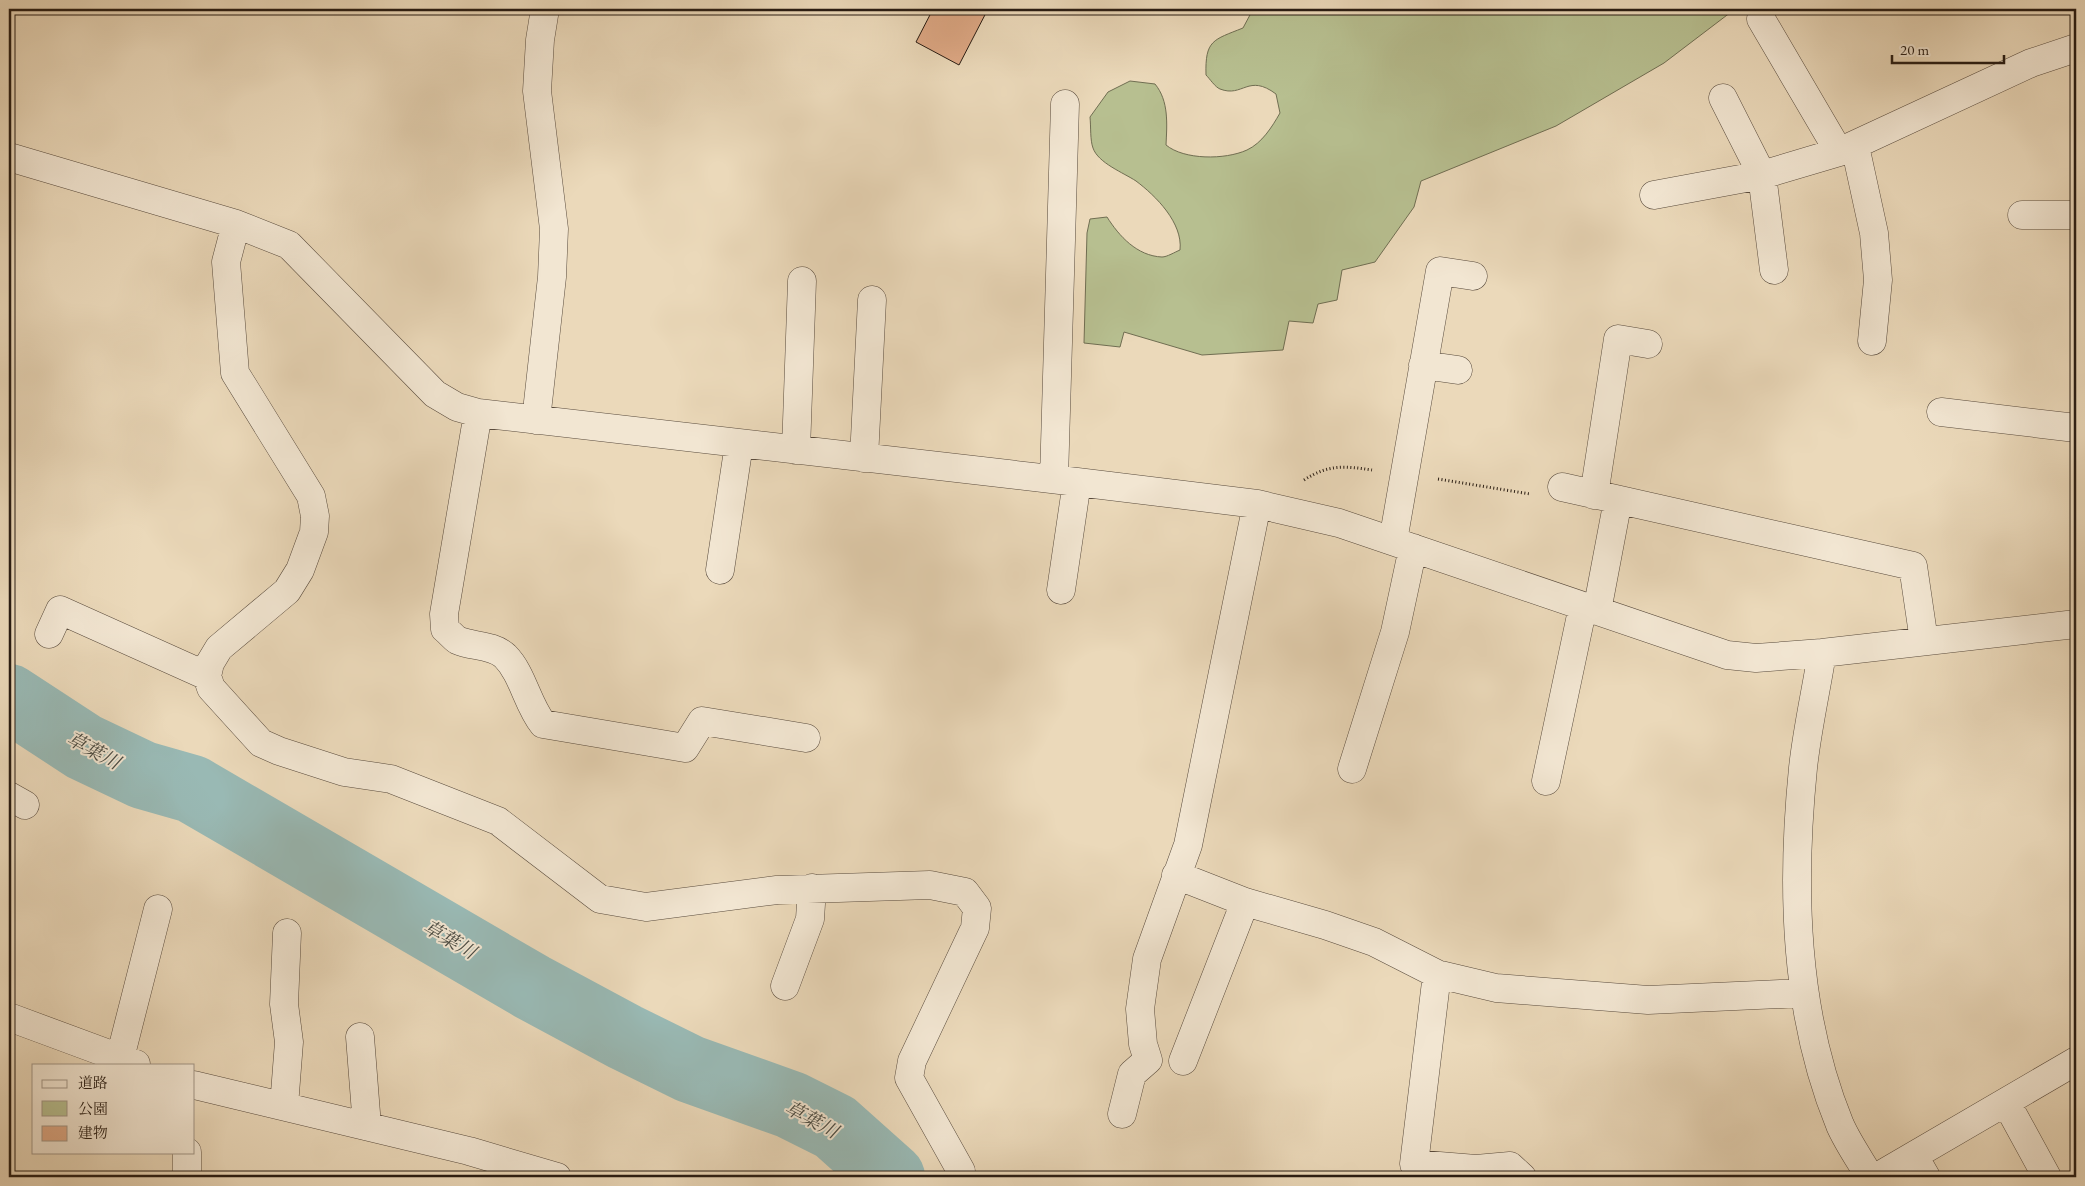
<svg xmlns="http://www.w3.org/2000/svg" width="2085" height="1186" font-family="'EB Garamond','Noto Serif JP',serif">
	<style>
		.green { fill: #b7bf90; stroke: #706e52 }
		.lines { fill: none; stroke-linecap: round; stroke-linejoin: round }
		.river { stroke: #99b9b4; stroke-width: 68 }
		.building { fill: #dfa986; stroke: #281c13 }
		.minor-casing { stroke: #594b3d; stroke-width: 29 }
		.path { stroke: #281c13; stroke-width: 3; stroke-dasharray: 1 2.5; stroke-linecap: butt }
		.minor { stroke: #f2e6d2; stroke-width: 28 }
		.labels { text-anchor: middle; stroke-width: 4; stroke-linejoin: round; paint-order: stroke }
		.water-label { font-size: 19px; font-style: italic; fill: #4a4b43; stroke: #f2e6d2 }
	</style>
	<rect width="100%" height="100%" fill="#ebd9ba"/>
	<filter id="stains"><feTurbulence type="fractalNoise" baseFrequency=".004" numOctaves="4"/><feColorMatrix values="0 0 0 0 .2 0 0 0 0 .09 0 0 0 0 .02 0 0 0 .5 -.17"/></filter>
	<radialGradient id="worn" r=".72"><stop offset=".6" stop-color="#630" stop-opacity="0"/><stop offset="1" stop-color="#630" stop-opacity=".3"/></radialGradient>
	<path class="green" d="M1249,9H1735L1664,63L1556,126L1421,181L1414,207L1375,262L1342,270L1337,300L1318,304L1313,323L1289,321L1283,350L1202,355L1124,332L1120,347L1084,343L1087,233L1090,219L1107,217C1119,236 1137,256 1162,257C1167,257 1175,252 1180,250C1183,223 1156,196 1136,181C1124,173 1098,163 1093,148C1090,140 1091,127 1090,117L1108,92L1130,81L1155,84C1169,101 1167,124 1166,145C1184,160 1225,160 1247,150C1262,143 1272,127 1280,113L1276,94C1248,73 1243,98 1220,89C1215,87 1210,79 1206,75C1205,40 1213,40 1243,28L1251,13Z"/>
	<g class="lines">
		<path class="river" d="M9,698L84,747L143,775L192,789L532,987L625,1037L690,1069L791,1105L835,1127L891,1177"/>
	</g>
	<path class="building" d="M933,9H988L959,65L916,42Z"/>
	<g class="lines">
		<g class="minor-casing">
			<path id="minor" d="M1761,19L1839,152
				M1723,98L1762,175L1774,270
				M1855,146L1874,233L1878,280L1872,341
				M9,157L236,224L289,245L435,394L457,407L478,413L1077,482L1257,504L1339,523L1727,655L1756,658L1822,653L2076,624
				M1654,195L1762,175L1839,152L2031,63L2076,48
				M2022,215H2076
				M236,224L226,262L235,373L311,496L315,516L314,532L300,570L287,591L219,648L210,663L207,676L211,688L261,743L279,751L344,772L391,779L498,821L600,899L646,907L777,890L930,885L965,892L977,908L975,928L912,1061L909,1078L961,1171V1177
				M1423,365L1458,370
				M1941,412L2076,428
				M478,413L444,614L445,629C449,632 453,637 457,640C472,647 492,644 505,656C523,674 527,704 543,724L685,748L702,721L806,738
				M536,420L552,277L554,229L537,91L540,40L545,9
				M796,450L802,281
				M864,458L872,300
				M1054,479L1065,104
				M1562,487L1913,566L1924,641
				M1594,495L1618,339L1648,344
				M1393,541L1440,271L1473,276
				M720,570L739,444
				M1061,590L1077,482
				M1597,611L1618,500
				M49,634L60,610L207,676
				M1822,653C1816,691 1807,730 1803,768C1791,887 1794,1013 1840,1125C1848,1143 1860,1160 1870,1177
				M1352,769L1395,632L1413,548
				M1546,781L1583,606
				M9,796L25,805
				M1176,875L1245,902L1325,925L1374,942L1437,974L1496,988L1648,1000L1803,993
				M1437,974L1414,1164L1476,1169L1510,1166L1522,1177
				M785,986L810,919L812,888
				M9,1017L136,1064
				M360,1037L367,1126
				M120,1058L158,909
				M1183,1061L1245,902
				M194,1085L469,1151L557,1177
				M2006,1102L2047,1177
				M284,1106L289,1042L284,1004L287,933
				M1122,1114L1132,1074L1148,1060L1143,1044L1140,1009L1147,959L1188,845L1257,504
				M187,1152V1177
				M1914,1156L1926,1177
				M1877,1177L2076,1061"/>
		</g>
		<path class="path" d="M1438,479L1530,494
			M1304,480C1329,464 1345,466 1372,470"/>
		<use href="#minor" class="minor"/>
	</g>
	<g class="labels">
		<g class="water-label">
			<text transform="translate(94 750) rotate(28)" y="7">草葉川</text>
			<text transform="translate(450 939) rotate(30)" y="7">草葉川</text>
			<text transform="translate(812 1119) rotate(28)" y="7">草葉川</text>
		</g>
	</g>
	<rect width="2085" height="1186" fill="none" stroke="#ebd9ba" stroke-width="30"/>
	<rect x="10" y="10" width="2065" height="1166" fill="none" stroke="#281c13" stroke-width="2.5"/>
	<rect x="15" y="15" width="2055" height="1156" fill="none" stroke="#281c13"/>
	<rect x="32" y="1064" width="162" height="90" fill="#f2e6d2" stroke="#a19586"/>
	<rect x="42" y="1080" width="25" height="8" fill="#f2e6d2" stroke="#a19586"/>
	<text x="78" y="1088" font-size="15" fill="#281c13">道路</text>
	<rect x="42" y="1101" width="25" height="15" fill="#b7bf90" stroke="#a19586"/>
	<text x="78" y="1114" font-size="15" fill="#281c13">公園</text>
	<rect x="42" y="1126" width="25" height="15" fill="#dfa986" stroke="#a19586"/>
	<text x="78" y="1138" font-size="15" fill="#281c13">建物</text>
	<path d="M1892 55v8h112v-8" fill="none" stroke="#281c13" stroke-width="2.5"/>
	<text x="1900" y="55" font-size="15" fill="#281c13" stroke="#f2e6d2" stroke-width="4" paint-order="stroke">20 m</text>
	<rect width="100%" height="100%" filter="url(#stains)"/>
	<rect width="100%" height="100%" fill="url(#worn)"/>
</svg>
